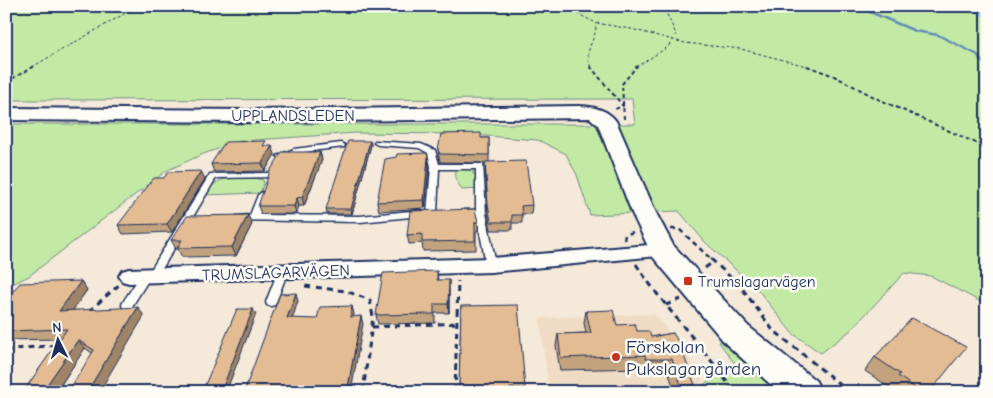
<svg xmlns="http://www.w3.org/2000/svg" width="993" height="398" font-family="'Comic Neue',sans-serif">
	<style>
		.built { fill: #f0dcc4 }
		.green { fill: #c3eaa5; stroke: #6f8c82 }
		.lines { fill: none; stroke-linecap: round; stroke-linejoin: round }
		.stream { stroke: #638db7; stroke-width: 2.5 }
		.canal { fill: #93ccf3; fill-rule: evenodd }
		.lane-casing { stroke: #1b2f5e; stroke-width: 3 }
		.street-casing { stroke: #1b2f5e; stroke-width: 4 }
		.secondary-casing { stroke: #1b2f5e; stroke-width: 4 }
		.path-far3 { stroke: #1b2f5e; stroke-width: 1; stroke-dasharray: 3 2.5; stroke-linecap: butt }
		.path-far2 { stroke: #1b2f5e; stroke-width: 2; stroke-dasharray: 4 3; stroke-linecap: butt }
		.path-far1 { stroke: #1b2f5e; stroke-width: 2.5; stroke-dasharray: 5 4; stroke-linecap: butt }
		.path { stroke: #1b2f5e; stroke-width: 3; stroke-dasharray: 6 5; stroke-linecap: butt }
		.lane { fill: #fdfcf7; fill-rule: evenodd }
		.street { fill: #fdfcf7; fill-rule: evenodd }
		.secondary { fill: #fdfcf7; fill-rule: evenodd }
		.wall { fill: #c3a27e; stroke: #1b2f5e }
		.shaded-wall { fill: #9f8467; stroke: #1b2f5e }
		.building { fill: #e3bc93; stroke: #1b2f5e }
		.poi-dot { fill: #c8321e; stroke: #fdfcf7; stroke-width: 2 }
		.labels { text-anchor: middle; stroke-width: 5; stroke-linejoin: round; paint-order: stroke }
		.street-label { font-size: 16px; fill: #1b2f5e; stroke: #fdfcf7 }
		.poi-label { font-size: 16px; fill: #1b2f5e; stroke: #fdfcf7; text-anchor: start }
		.near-poi-label { font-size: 19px; fill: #1b2f5e; stroke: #fdfcf7; text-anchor: start }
	</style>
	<rect width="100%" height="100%" fill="#f5e9d9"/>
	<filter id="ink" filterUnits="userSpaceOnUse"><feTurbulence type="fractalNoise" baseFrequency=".02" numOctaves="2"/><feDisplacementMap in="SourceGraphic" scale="10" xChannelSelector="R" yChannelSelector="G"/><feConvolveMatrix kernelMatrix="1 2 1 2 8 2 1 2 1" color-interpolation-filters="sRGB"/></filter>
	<g filter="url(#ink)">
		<path class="built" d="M654,314L674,338L701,376L706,392H549L540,318Z"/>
		<path class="green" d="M6,6H987V305L931,276L904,273L851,330L821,353L792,333L759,291L705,242L679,211L590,215L577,175L566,154L538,140L461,134L355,133L241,141L203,154L166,171L29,276L6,287V124H635L632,99L6,100Z
			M455,169H473V174H478L479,189L462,190L455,178Z
			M254,178L263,180L264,183L260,193L204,195C219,174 231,179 254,178Z
			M729,338L790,392H706L704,384L718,376L740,371L719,342Z"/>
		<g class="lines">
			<path class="stream" d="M823,6L832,9L846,6
				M856,6L915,31L938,35L978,55L980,60L987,65"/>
			<path class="canal" d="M961,6H973L987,12V18Z"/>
			<g class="lane-casing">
				<path id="lane" d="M375,141L421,144L435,150L439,164H483L486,213L496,265L495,268H487L486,265L477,216H464L459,213L464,210H476V169H439L437,213L435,215H429L427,213L431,167L428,153L419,148L378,145L374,143Z
					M341,143L345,145L344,147L295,153L281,158L277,156L294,149Z
					M270,173L274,175L273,177L216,178L156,279H149L131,308L127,309L123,308L122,305L123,302L142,273H149L210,174Z
					M262,192L266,195L259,215L360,216L421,210L426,213L421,216L360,222L236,220L234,218L236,216L250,215L258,195Z
					M283,267L287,268L288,271L276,302L275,305L271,306L267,305L266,302L278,271L279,268Z"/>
			</g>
			<g class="street-casing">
				<path id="street" d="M662,244L668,245L671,250L668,255L491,272L129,283L122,281L119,276L122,271L129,269L491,258Z"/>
			</g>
			<g class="secondary-casing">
				<path id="secondary" d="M580,106C594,107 607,109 616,121L656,213L673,245L748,326L816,381L821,392H779L726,344L653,257L632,213L598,125L590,118L249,122L6,120V108L249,110Z"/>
			</g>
			<path class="path-far3" d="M562,6L596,23L631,29L685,43L741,49L810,67
				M979,6L987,9
				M6,7L9,6
				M32,67L138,6
				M591,67C582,50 597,40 596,23
				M636,67L668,47L676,34L663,6"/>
			<path class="path-far2" d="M590,66L623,106L615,109
				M807,66L834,76L878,99L987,148
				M6,82L35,66
				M624,119L622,84L637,66"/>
			<path class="path-far1" d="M671,229H679L712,260
				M624,240L625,235L633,232"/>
			<path class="path" d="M711,259L741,287L772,329L849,392
				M636,264C665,309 704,347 734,392
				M705,268L713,262
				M305,286L346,291L370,300L373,317L363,392
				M666,305L681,299
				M89,311L119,285
				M372,327L458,323
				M6,352L14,349L59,345
				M455,392L458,281"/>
			<use href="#lane" class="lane"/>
			<use href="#street" class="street"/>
			<use href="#secondary" class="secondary"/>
		</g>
		<path class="wall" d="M481,138H489V162L532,205L531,214H522V223H512V230H491L488,213L485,163L440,162L438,150Z
			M370,141L371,145L352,214H327L326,209Z
			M267,146L275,154L265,171L214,172L211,164Z
			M320,152L322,160L304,206H299L296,214H261L258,206Z
			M428,158L429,167L425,208L379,211L377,202Z
			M205,179L172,232L123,234L118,225Z
			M478,222V231H476V250L423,251L422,243L409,244L407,235Z
			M252,224L236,256L182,257L178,249H176L171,240Z
			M437,271L438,280L449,289V313H435V323L378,324L376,315Z
			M81,281L87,290L72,310L144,316L92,353L85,348L56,392H23L61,339L6,340V299Z
			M461,306L525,388L524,392H459Z
			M586,311L617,325L637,331L651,337L673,333L695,385L692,392H675L668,371H643L642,368L560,370L556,346L558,334L586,333L584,323Z
			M875,357L930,392H890L887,390L889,387L865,371Z"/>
		<path class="shaded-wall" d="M370,141L371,145L352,214L351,209Z
			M272,146L275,154L265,171L262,163Z
			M320,152L322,160L304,206L302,197Z
			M428,158L429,167L425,208L424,200Z
			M201,171L205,179L172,232L167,224Z
			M297,198L299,206L296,214L294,206Z
			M248,215L252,224L236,256L232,247Z
			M449,280V313L448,304Z
			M81,281L87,290L66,320L59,311Z
			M296,293L298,301L290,326L287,318Z
			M352,306L354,314L352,324L350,317Z
			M138,307L144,316L99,392H87Z
			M253,309L256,314L226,392H221Z
			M361,316L363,324L351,392H347Z
			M78,340L85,348L56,392H42Z"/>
		<path class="building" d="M481,133V138H489V155L440,154L438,150L441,134Z
			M266,141L263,146H272L262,163L211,164L225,142Z
			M348,141H370L351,209H326Z
			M282,152H320L302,197L297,198L294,206H258L270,171Z
			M427,153L428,158L424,200L377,202L385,159L396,157L397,154Z
			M526,161L532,205L521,206L522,215H512V222H491L488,204L485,162Z
			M201,171L167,224L118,225L154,178H164L168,172Z
			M475,209L478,222H475V241L422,242V234L407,235L410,211Z
			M248,215L232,247L177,248L182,240H171L187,216Z
			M437,271V280H449L448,304H434V314L376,315L383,273Z
			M81,281L59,311L138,307L87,392H68L94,350L78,340L42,392H23L67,329L6,331V299L20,283Z
			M296,293L287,318L317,319L320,307L352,306L350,317L361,316L347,392H244L280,294Z
			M518,305L525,388H510V392H472V389L459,390L461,306Z
			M237,309H253L221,392H202Z
			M613,310L617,325L635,324L637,331H649L651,337L673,333L679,343L695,385H681L672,359H646L645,355L561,358L558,334L591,333L586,311Z
			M912,318L966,347L930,392H921L898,376L900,374L875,357Z"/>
	</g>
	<g class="poi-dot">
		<rect x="683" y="276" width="10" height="10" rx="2.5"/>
		<circle cx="616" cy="357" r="5"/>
	</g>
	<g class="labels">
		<g class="street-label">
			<text x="293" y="121">UPPLANDSLEDEN</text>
			<text transform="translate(276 272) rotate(-2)" y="6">TRUMSLAGARVÄGEN</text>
		</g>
		<g class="poi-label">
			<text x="698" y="287">Trumslagarvägen</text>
		</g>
		<g class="near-poi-label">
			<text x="626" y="353">Förskolan<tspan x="626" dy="22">Pukslagargården</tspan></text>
		</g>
	</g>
	<rect width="993" height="398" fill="none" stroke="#fdfcf7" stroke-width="25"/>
	<rect x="12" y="12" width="968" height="373" fill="none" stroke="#1b2f5e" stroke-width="2" filter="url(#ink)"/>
	<g transform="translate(58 340) rotate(355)" stroke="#fdfcf7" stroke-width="4" paint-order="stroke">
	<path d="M0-4L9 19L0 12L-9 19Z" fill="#1b2f5e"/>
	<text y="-8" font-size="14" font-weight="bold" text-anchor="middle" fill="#1b2f5e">N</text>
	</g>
</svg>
